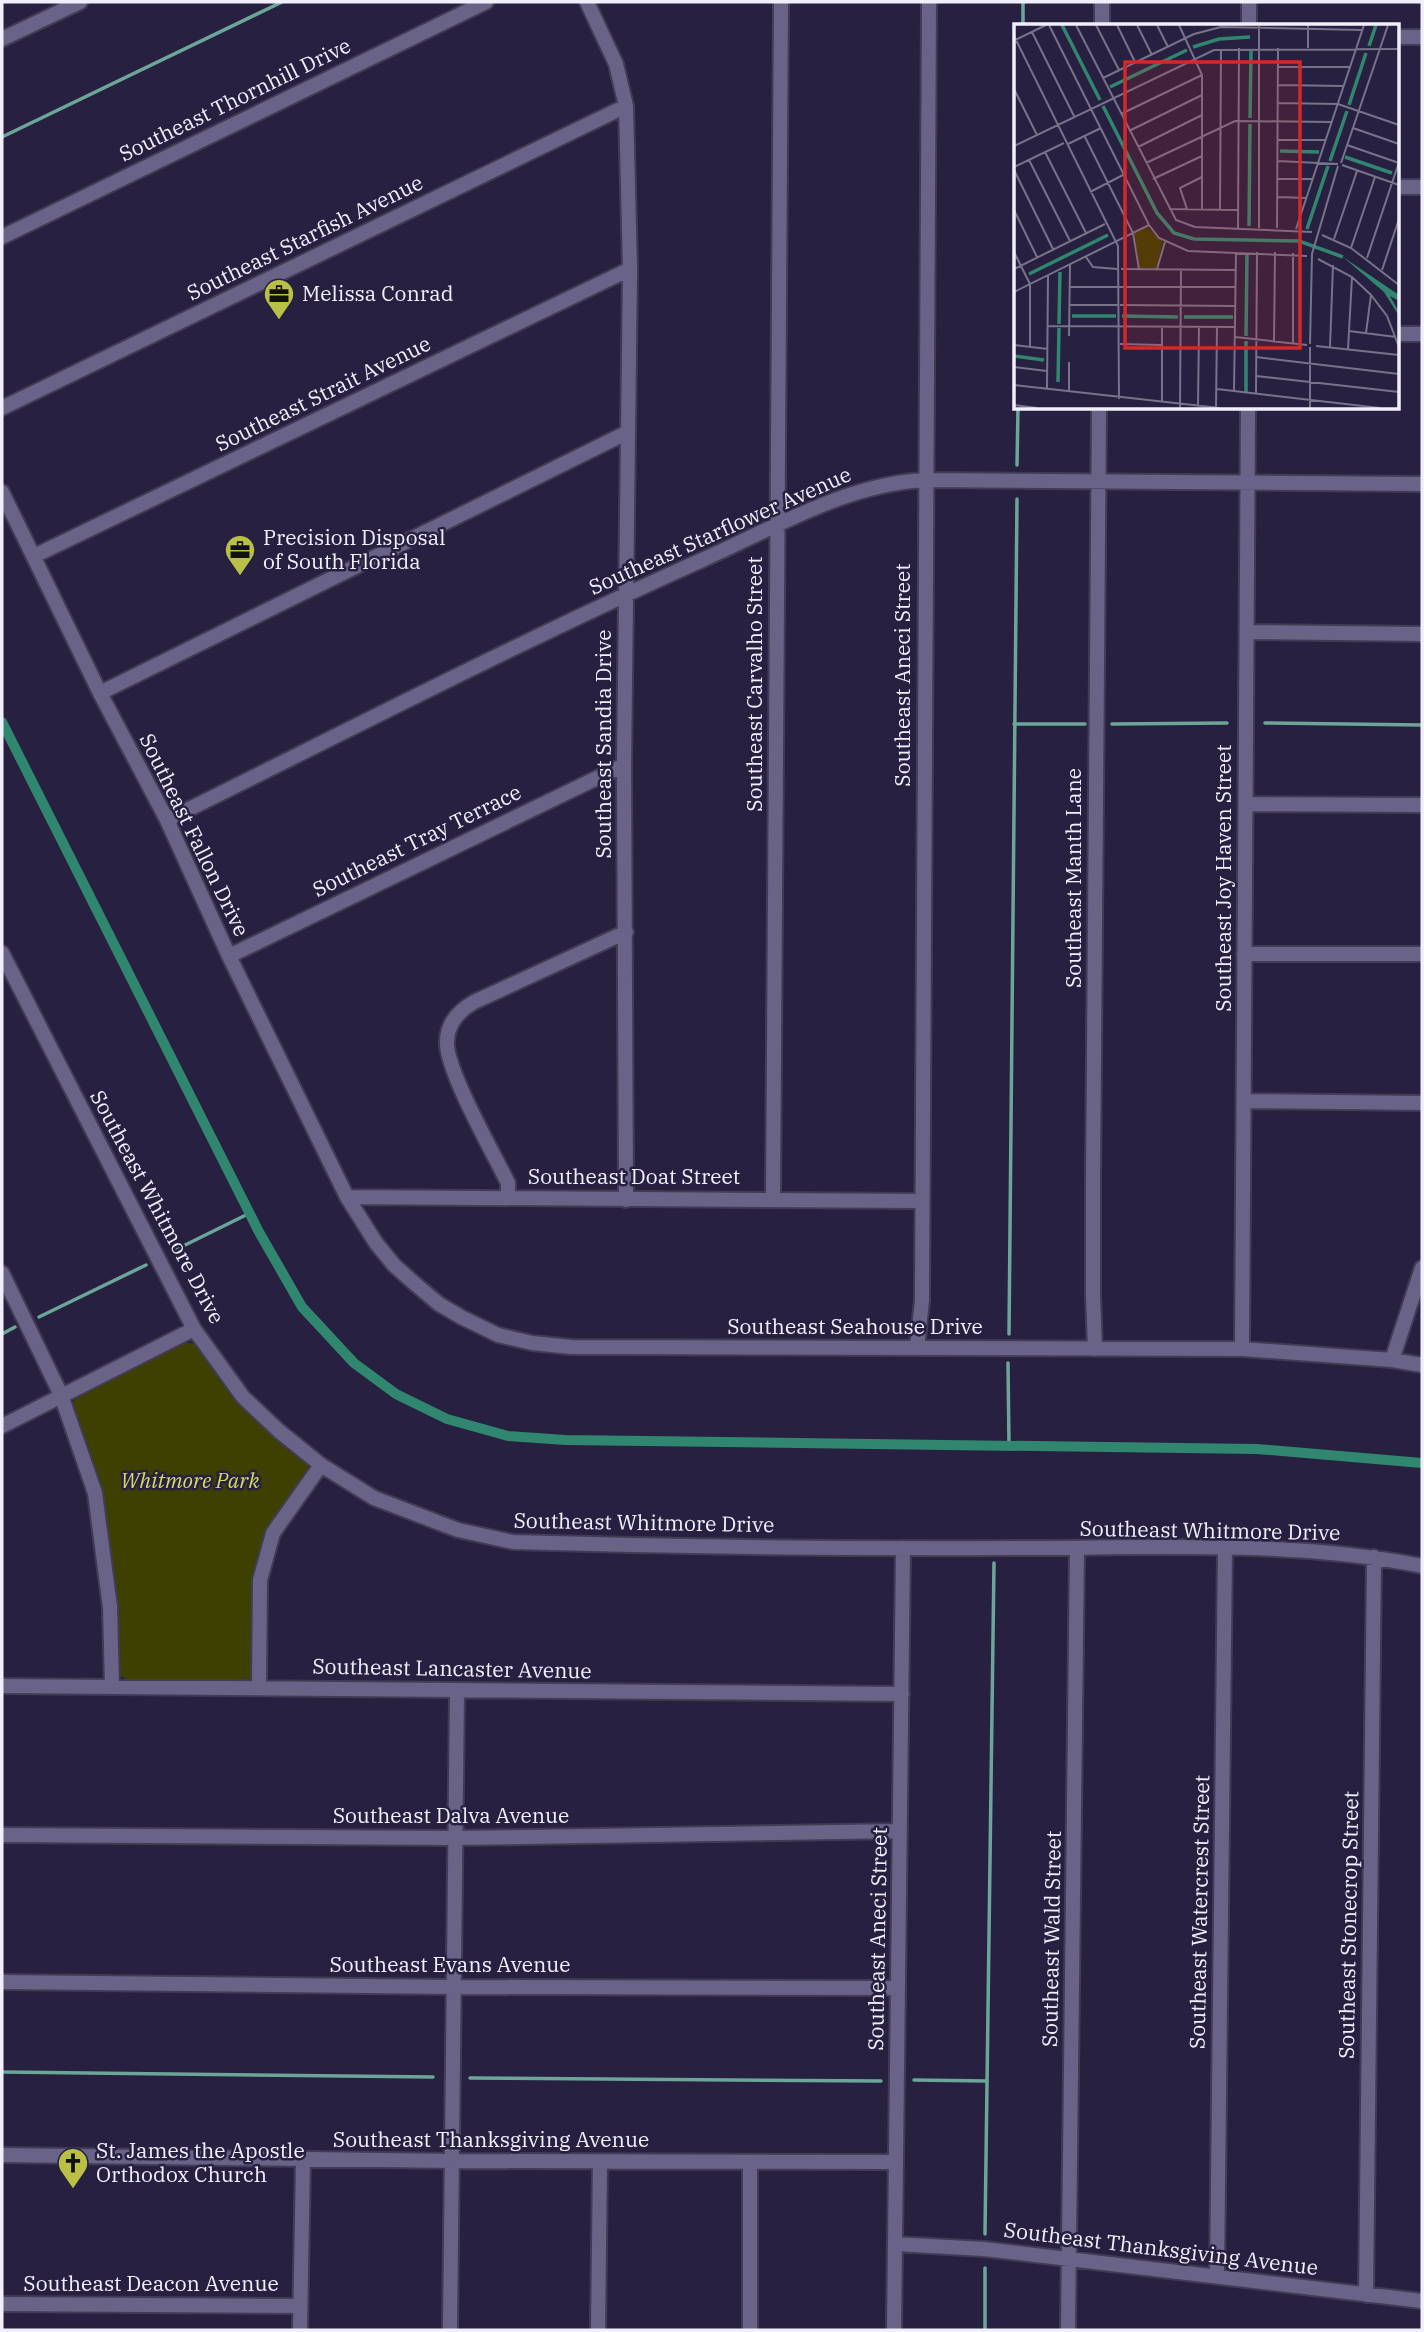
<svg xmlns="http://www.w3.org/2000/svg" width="1424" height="2332" font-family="'IBM Plex Serif',serif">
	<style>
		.green { fill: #3e4002 }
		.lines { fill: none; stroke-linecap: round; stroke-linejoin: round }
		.stream { stroke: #6ba699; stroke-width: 3.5 }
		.canal { stroke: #31866f; stroke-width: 10 }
		.minor-casing { stroke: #423b55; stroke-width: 18 }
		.minor { stroke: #696388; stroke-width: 14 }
		.labels { text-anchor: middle; stroke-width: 5; stroke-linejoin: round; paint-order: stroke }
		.street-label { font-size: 21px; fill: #f1effc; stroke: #272040 }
		.poi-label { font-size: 21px; fill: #f1effc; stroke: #272040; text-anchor: start }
		.park-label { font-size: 21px; font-style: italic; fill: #d4da64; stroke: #272040 }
		.inset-river { fill: none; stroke: #31866f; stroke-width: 3.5 }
		.inset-road { fill: none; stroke: #78738b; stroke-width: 2 }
		.view { fill: #d62828; fill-opacity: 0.15; stroke: #d62828; stroke-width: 3.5 }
		.inset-edge { fill: none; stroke: #f1effc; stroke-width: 3.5 }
	</style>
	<rect width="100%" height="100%" fill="#272040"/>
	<path class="green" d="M182,1342L197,1344L249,1410L308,1464C310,1484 287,1500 276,1516C272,1522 269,1529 266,1536L254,1672L251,1678L242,1683L130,1682L121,1676L118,1668L73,1402L79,1392Z"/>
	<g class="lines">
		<path class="stream" d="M1023,26V2
			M2,137L282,2
			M1017,465L1018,408
			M1265,723L1422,725
			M1014,724H1085
			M1112,724L1227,723
			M175,1250L250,1213
			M39,1317L146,1265
			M2,1334L15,1327
			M1009,1334L1017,499
			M1008,1363L1009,1445
			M2,2072L433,2077
			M470,2078L881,2081
			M914,2080L987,2081
			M985,2234L994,1563
			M985,2268V2330"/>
		<path class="canal" d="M2,722L259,1232L302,1307L354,1363L396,1394L447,1419L508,1436L565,1440L1257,1449L1422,1463"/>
		<g class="minor-casing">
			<path id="minor" d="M587,2L616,64L626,106L630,269L624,765L626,1200
				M1102,26V2
				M1249,26V2
				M1398,37H1422
				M2,39L80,2
				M1398,187H1422
				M2,237L486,2
				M1398,334H1422
				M2,408L626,106
				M2,492L100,693L167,820L229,956L347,1197L376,1243L394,1265L414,1283L439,1304L461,1317L498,1335L532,1343L571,1347L1242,1349L1392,1360L1422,1365
				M34,556L630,269
				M1247,632L1422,634
				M100,693L628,432
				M1246,804L1422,805
				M167,820C345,732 521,641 702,560C774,528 846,484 925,480L1422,484
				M2,953L194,1329L243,1397L279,1431L321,1465L374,1498L458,1530L513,1542C680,1547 848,1549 1016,1548C1150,1548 1290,1540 1422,1566
				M1244,954H1422
				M229,956L624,765
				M1244,1101L1422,1103
				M347,1197L921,1201
				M508,1197V1183C494,1154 444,1067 447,1040C448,1022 460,1010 474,1002L626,932
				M773,1198L781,2
				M2,1273L61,1395L95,1493L110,1607L112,1686
				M917,1348L922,1300L929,2
				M1095,1349L1093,1296V1181L1099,408
				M1242,1349L1248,408
				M1392,1360L1422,1268
				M2,1426L194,1329
				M2,1686L902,1694
				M259,1686L260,1580L273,1533L321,1465
				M2,1835L455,1838L900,1831
				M2,1982L453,1987L898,1988
				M2,2155L453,2161L896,2162
				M895,2244L984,2249L1422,2301
				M1217,2276L1225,1548
				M1366,2295L1374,1557
				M2,2304L300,2306
				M300,2330L303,2159
				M450,2330L457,1691
				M598,2330L600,2162
				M750,2330V2162
				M894,2330L903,1548
				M1068,2330L1077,1548"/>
		</g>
		<use href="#minor" class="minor"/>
	</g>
	<defs>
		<g id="office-pin" transform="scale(1.575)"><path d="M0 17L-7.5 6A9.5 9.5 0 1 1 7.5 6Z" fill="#bac045" stroke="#272040"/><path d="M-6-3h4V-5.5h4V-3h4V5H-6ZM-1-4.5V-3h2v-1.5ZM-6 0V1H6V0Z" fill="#111"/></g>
		<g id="church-pin" transform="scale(1.575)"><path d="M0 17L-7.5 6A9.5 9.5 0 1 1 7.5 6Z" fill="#bac045" stroke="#272040"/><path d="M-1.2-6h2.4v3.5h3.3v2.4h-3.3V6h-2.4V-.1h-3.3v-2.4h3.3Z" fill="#111"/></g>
	</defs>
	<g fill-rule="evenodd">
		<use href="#office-pin" x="279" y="294"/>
		<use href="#office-pin" x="240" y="550"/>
		<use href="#church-pin" x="73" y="2163"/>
	</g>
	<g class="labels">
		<g class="street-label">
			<text transform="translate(235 100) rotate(-26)" y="7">Southeast Thornhill Drive</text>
			<text transform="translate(305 238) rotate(-26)" y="7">Southeast Starfish Avenue</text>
			<text transform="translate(323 394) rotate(-26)" y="7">Southeast Strait Avenue</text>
			<text transform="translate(720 531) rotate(-24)" y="7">Southeast Starflower Avenue</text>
			<text transform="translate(903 675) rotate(-90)" y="7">Southeast Aneci Street</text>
			<text transform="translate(755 684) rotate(-90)" y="7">Southeast Carvalho Street</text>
			<text transform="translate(604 744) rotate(-90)" y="7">Southeast Sandia Drive</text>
			<text transform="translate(194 835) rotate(64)" y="7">Southeast Fallon Drive</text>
			<text transform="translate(417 841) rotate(-26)" y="7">Southeast Tray Terrace</text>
			<text transform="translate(1074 878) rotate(-90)" y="7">Southeast Manth Lane</text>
			<text transform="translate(1224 878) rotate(-90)" y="7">Southeast Joy Haven Street</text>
			<text x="634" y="1184">Southeast Doat Street</text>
			<text transform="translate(157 1207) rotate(62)" y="7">Southeast Whitmore Drive</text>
			<text x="855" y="1334">Southeast Seahouse Drive</text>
			<text transform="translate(644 1523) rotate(1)" y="7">Southeast Whitmore Drive</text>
			<text transform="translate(1210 1531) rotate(1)" y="7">Southeast Whitmore Drive</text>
			<text transform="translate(452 1669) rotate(1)" y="7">Southeast Lancaster Avenue</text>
			<text x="451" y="1823">Southeast Dalva Avenue</text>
			<text transform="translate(1200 1912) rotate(-89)" y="7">Southeast Watercrest Street</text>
			<text transform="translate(1349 1925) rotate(-89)" y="7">Southeast Stonecrop Street</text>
			<text transform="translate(878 1939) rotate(-89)" y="7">Southeast Aneci Street</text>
			<text transform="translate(1052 1939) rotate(-89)" y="7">Southeast Wald Street</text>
			<text x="450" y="1972">Southeast Evans Avenue</text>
			<text x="491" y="2147">Southeast Thanksgiving Avenue</text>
			<text transform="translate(1161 2249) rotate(7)" y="7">Southeast Thanksgiving Avenue</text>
			<text x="151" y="2291">Southeast Deacon Avenue</text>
		</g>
		<g class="poi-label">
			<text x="302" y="301">Melissa Conrad</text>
			<text x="263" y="545">Precision Disposal<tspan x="263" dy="24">of South Florida</tspan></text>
			<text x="96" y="2158">St. James the Apostle<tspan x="96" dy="24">Orthodox Church</tspan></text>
		</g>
		<g class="park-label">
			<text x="190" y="1488">Whitmore Park</text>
		</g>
	</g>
	<g transform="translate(1014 24)">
		<rect width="385" height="385" fill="#272040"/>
		<path d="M133,203L149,218L142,244H126L120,210Z" fill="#3e4002"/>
		<path d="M329,233L385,271V277L376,272L385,288V292L370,268Z" fill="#31866f"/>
		<path class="inset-river" d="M48,1L86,76M355,22L362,1M179,23L205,15L236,13M96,63L173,26M335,81L352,29M89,82L143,189L160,209L180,215L285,217L329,233M236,94L237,27M266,127L305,128M331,133L378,149M316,137L333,87M235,202L236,100M293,205L314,142M15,250L94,211M58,292H102M108,292L164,293M170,293H219M45,300L46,248M232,312L233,231M232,317V368M0,332L30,336M44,358L45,304"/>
		<path class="inset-road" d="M35,1L135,201L145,214L174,227L293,232M62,1L162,196L181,203L298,208M82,1L105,46M103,1L121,38M123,1L138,31M143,1L154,23M165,1L188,51V185M245,2V204M18,8L60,92M0,12L104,222L105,375M1,16L32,1M294,24V1M264,43H336M89,54L180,10L207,3L348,6M264,61L329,62M0,65L23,111M264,79L324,80L385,101M107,90L188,51M339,104L385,120M115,107L188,71M71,113L119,209L125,245M264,116H311M54,120L87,104M333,121L385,139M0,122L200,26L385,25M124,123L188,91M31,128L72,209M15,136L56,217M264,137L324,140M132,139L221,97L317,98M327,139L374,1M328,141L385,161M0,143L50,119M0,146L39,225M139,155L188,132M264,155H298M76,168L109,151M264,173L292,174M155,185L224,186M173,185L166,164L188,153M206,185L207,25M0,186L23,233M224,204L225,24M263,204L264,24M282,205L350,1M308,211L337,224L385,261M320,215L343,147M337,224L361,153M0,228L16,260V323M72,233L79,243L103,245M353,234L385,138M304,235L338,253L357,271L373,292L385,323M0,245L91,200M107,245L222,246M143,245L151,218M368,246L385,195M56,263H221M0,268L135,201M56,281H104M106,281L221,282M34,302L221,303M335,307L382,313M352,309L357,271M55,312L56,241M221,313L293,321M260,317L261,228M279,319V229M106,320L148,321M296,320L298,230L324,142M0,321L34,325M302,322L385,331M316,323L319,241M334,325L338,253M242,333L385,350M0,343L33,347M242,352L385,368M0,361L206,384M33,364L34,251M203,365L366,384M55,367V338M220,367L222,228M242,370L243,228M148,377V303M0,381L23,384M184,382L185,303M202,383L203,303M166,384L167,245M296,384V323"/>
		<path class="view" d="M111,38H286V324H111Z"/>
		<rect width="385" height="385" class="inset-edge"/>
	</g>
	<rect width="1424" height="2332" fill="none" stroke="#f1effc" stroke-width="7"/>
</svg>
